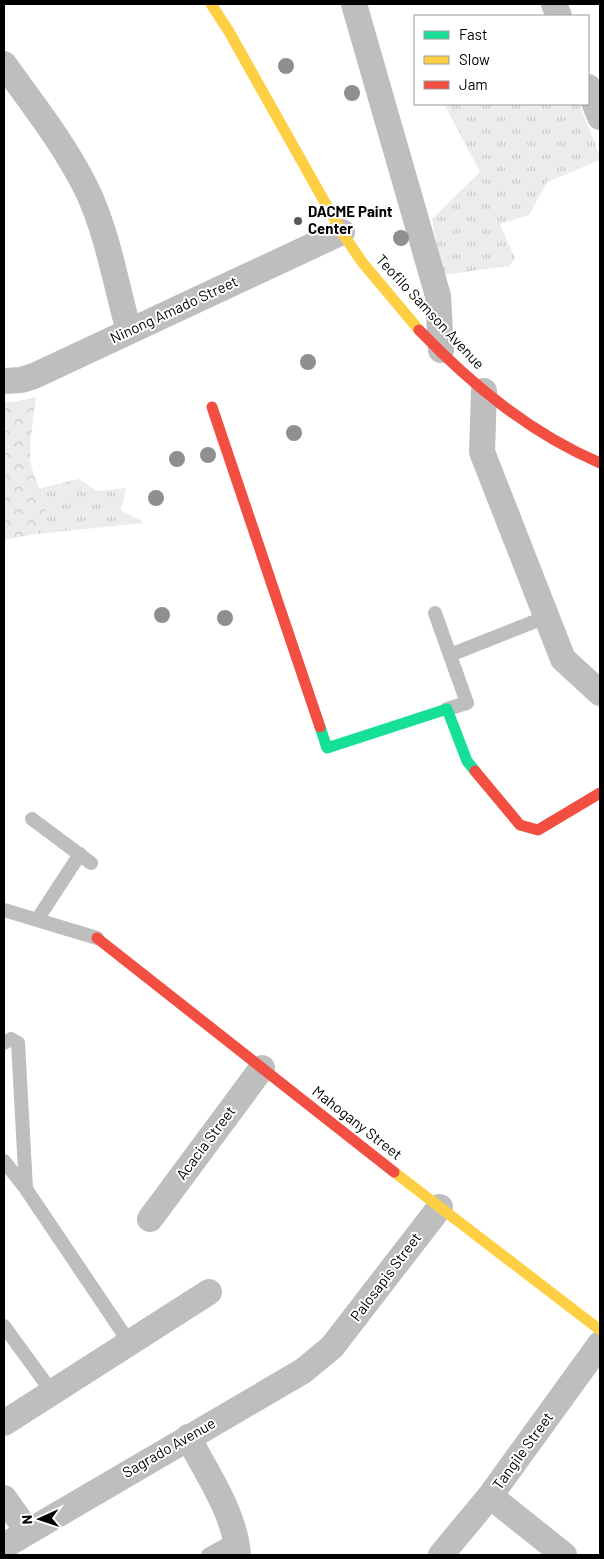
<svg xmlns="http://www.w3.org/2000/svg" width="604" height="1559" font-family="Barlow,sans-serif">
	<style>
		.grass { fill: url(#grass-tufts) }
		.forest { fill: url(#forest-crowns) }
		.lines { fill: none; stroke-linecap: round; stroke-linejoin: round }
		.lane { stroke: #bebebe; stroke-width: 14 }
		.street { stroke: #bebebe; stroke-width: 26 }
		.fast { stroke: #16e098; stroke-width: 11 }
		.slow { stroke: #ffcf43; stroke-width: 11 }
		.jam { stroke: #f24e42; stroke-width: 11 }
		.tree { fill: #8f8f8f }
		.poi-dot { fill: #595959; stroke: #fff; stroke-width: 2 }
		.labels { text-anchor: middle; stroke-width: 4; stroke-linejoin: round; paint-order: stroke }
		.poi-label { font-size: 15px; font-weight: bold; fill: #000; stroke: #fff; text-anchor: start }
		.street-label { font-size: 15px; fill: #000; stroke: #fff }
	</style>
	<defs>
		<pattern id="grass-tufts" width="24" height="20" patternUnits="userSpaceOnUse" patternTransform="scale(1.25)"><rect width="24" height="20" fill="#ececec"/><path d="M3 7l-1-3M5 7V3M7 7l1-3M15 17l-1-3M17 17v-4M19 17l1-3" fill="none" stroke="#c9c9c9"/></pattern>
		<pattern id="forest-crowns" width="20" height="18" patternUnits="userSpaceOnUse" patternTransform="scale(1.25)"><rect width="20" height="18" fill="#ececec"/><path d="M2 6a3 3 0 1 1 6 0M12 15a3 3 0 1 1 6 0" fill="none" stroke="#c9c9c9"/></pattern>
	</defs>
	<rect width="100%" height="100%" fill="#fff"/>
	<path class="grass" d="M444,104H579L600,156V160L547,182L529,215L500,224L515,258L509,266L443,275L432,219L480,172Z
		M79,479L97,491L126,488L121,510L144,523L36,534C46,518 45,506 41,488Z"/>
	<path class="forest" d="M36,397C34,414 28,449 31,464C37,493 57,501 36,534L4,540V401L15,402Z"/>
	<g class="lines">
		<path class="lane" d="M435,613L467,703L447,709
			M450,655L546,617
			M32,819L91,863
			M4,910L97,938
			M37,920L80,854
			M4,1043L11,1039L18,1043L26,1189
			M4,1161L26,1189L129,1342
			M4,1326L52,1392
			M208,1555L237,1539"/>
		<path class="street" d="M354,4L438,296L441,350
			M554,4L559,16
			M4,64C33,105 66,146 88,192C108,235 116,285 129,331
			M588,87L600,117
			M4,381L21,380L34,376L342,232
			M484,391L482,452L563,659L600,693
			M150,1219L262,1068
			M4,1423L209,1292
			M188,1437C207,1474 235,1513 238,1555
			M490,1496L564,1555
			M4,1498L28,1532
			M4,1546L303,1371L332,1347L440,1207
			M441,1555L490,1496L600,1344"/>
		<path class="fast" d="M320,727L327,748L447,709L467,761L475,771"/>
		<path class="slow" d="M211,4L228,30L341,231L362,262L419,330
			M394,1172L600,1330"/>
		<path class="jam" d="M419,330C472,385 530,433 600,463
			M212,407L320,727
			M475,771L520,825L538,830L600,793
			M97,938L394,1172"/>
	</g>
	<g class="tree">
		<circle cx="286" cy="66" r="8"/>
		<circle cx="352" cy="93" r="8"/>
		<circle cx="401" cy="238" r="8"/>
		<circle cx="308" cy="362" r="8"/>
		<circle cx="294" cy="433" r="8"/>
		<circle cx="208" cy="455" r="8"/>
		<circle cx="177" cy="459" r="8"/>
		<circle cx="156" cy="498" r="8"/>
		<circle cx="162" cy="615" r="8"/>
		<circle cx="225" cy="618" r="8"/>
	</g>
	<circle class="poi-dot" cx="298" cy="221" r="5"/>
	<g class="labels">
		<g class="poi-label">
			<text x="308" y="217">DACME Paint<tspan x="308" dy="17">Center</tspan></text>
		</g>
		<g class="street-label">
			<text transform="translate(174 310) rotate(-25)" y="5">Ninong Amado Street</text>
			<text transform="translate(430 312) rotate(47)" y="5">Teofilo Samson Avenue</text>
			<text transform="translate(357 1123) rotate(38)" y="5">Mahogany Street</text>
			<text transform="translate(206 1143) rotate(-53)" y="5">Acacia Street</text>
			<text transform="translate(386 1277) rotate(-53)" y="5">Palosapis Street</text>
			<text transform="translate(169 1448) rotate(-30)" y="5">Sagrado Avenue</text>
			<text transform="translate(523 1451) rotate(-54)" y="5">Tangile Street</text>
		</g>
	</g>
	<rect width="604" height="1559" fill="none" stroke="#000000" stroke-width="10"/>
	<rect x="414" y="15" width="175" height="90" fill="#ffffff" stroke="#999999"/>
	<rect x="424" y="31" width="25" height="8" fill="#16e098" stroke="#999999"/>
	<text x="459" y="40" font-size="15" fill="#000000">Fast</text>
	<rect x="424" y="56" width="25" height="8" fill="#ffcf43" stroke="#999999"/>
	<text x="459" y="65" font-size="15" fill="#000000">Slow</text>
	<rect x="424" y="81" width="25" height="8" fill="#f24e42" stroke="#999999"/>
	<text x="459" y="90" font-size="15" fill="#000000">Jam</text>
	<g transform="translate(40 1519) rotate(267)" stroke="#ffffff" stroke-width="4" paint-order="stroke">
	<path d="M0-4L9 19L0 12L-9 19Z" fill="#000000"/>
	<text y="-8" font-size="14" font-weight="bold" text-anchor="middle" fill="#000000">N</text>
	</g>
</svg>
